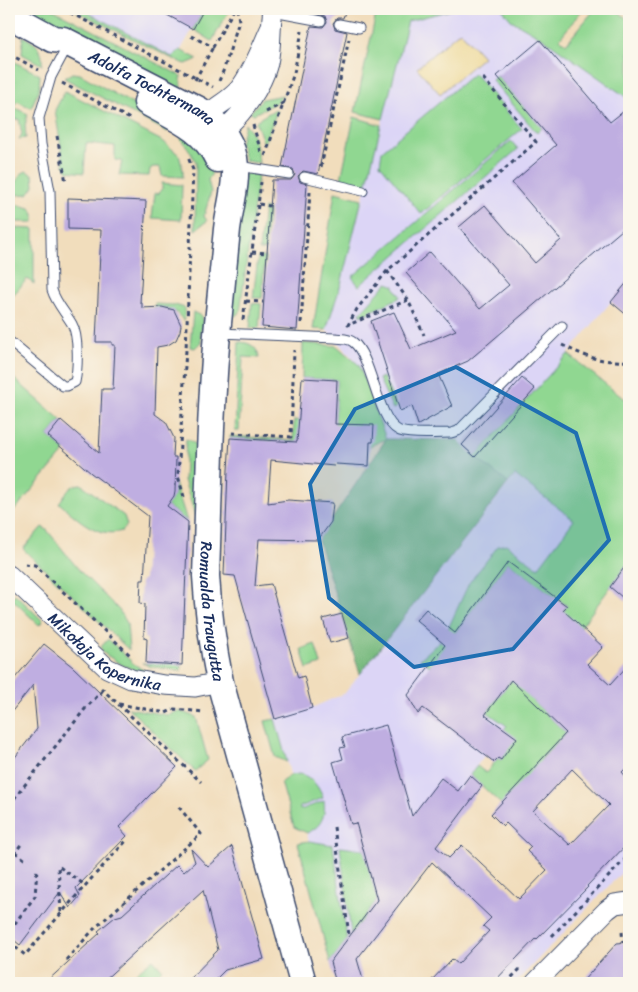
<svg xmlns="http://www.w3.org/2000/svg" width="638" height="992" font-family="Sriracha,sans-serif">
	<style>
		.built { fill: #dcd5f6 }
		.green { fill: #90d791; stroke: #568378 }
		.forest { fill: #74b87b; stroke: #48746c }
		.sand { fill: #eeda9e; stroke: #84847e }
		.building { fill: #bfaee1; fill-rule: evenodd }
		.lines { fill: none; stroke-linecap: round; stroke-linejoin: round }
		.lane-casing { stroke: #3b496c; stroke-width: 11 }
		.street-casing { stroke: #3b496c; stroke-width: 21 }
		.secondary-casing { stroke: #3b496c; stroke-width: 29 }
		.path { stroke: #3b496c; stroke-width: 3; stroke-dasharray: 4 4; stroke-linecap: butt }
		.lane { stroke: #fff; stroke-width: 9 }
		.street { stroke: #fff; stroke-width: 19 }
		.secondary { stroke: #fff; stroke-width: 26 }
		.marked { fill: #1f6fb2; fill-opacity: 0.2; stroke: #1f6fb2; stroke-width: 4; stroke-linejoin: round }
		.labels { text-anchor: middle; stroke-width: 4; stroke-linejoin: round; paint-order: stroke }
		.street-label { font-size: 16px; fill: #1b2f5e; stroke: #fbf7ec }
	</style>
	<rect width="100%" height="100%" fill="#fbf7ec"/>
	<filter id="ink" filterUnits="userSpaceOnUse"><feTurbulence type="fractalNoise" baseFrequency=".02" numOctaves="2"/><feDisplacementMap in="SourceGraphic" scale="10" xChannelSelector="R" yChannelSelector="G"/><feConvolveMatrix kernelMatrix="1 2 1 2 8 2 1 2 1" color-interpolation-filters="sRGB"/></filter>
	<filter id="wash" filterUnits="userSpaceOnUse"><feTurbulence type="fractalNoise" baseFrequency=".0096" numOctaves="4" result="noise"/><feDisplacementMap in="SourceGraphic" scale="20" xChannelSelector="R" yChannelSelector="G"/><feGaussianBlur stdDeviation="1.12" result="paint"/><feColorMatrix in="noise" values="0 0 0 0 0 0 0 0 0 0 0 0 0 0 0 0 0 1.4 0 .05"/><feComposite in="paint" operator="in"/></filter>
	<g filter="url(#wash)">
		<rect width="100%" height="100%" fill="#f1ddbc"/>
		<path class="built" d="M81,9H204L179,53L172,57Z
			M455,9H502L511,20L544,39L629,99V280L568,354L475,457L458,440L386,439L359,365L326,330L341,284L408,21Z
			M515,475L629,562L339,950L275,719L312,708L345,693Z
			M629,842V865L515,983H493L536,938L537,939L546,930L557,916L559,917L561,915L564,909L566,910L568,908L567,907L579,896L584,888L586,890L588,888L587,886Z"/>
		<path class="green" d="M21,9H52L181,76V95Z
			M72,9H81L172,57L180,50L198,59L186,64L177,61Z
			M204,9H230L212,41L193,29Z
			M377,9H455L408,21L383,119L355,112Z
			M502,9H583L560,38L566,44L595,9H616L629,21V99L544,39L511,20Z
			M23,36C37,45 43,47 42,65L22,54Z
			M9,59L40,75L39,90L31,108L17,101L13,107L28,114L25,125L26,138L19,139L22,134L19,119L9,121Z
			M72,73L80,74L171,126L168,132L64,78Z
			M474,73L522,129L421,214L380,164L382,151Z
			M497,76L542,128L537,133L492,80Z
			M65,91L164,142L179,155L183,170V177L162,176L160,167H153L150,169L149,176L119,175L122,161L115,160V146L86,143L84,173L68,171L64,165L55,110Z
			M283,95L277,102L254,114L250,113L262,99Z
			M274,110L277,111L264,144L256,123L257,120Z
			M354,117L381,125L366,186L341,179Z
			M245,124C256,134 257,148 259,163L245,161L240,144Z
			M182,133C194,142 209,159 212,173L208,180L211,192L204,216L207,221L195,230L196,162L188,148L181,140Z
			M511,141L518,149L359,286L352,277Z
			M26,171L33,175L34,186L28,194L16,195L15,204L30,208L34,214V222H14V228L34,229V284L27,279L9,300V182H16L21,174Z
			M247,173L258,175L240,312L231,319L244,174Z
			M162,183L182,185L181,220L152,218L155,193L158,194L162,190Z
			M335,192L362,199L341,284L326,330L313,329Z
			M264,208L268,209L265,250H259Z
			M258,257H265L262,298H253Z
			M387,283L393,285L400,296L399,298L361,316L360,313Z
			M252,303L261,304L259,328H250Z
			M155,304L175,305L185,308L184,322C176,309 168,306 154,308Z
			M193,312L201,316L204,325L200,332L201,342L195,348L190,347Z
			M239,342C249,342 258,347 259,358L243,357L239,431H235Z
			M303,343L337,346L359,365L386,439L370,446L334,444L337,380L302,378Z
			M568,354L623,398L629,399V562L529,697L566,733L541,759L549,767L501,804L470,775L477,766L486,773L498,758L501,760L504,729L507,726L487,712L567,606L508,562L430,666L420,659L438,643L447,631L469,583L498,546L506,544L538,568L574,520L515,475L508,483L475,457Z
			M9,374L61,420L48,436L65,451L9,517Z
			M383,377L397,407L393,409L379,379Z
			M294,420L300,421L299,442L230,438V436L293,440Z
			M186,439L193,442L198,449V525L184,480Z
			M175,483L187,521L167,506L175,494L170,484Z
			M81,484L124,516L127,525L122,531C97,539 77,518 59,503C65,495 70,484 81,484Z
			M42,527L47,530L79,570L119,610L127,623L129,650L23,549Z
			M15,594L43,621L39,625L11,598Z
			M108,639L134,664L145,671L143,673L122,665L102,652L101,647Z
			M315,644L321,664L307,669L301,649Z
			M143,663L181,665V671L149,666Z
			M128,708L167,715L179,711L196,717L208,760L195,771Z
			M275,719L287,762L275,757L265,721Z
			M300,774C312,777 319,787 323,798L300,807V810L324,801C326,816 321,827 307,833L294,827L281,782L291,775Z
			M309,841L333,845L347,940L330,962L298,843Z
			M340,847L364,850L377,900L351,934Z
			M153,959L162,969L152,979L155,983H124Z"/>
		<path class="forest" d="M386,439L458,440L475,457L508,483L360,674L318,540Z"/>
		<path class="sand" d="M460,31L483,57L440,94L417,68Z"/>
		<g id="blocks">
			<path class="building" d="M156,9H204L193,29Z
				M315,9H346L343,18H337L333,23L335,29L347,32L318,174L303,171L298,176L300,182L307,184L297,330L262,327L272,180H291L295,175L293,169L282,167L311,26L323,27L327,22L325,16L314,13Z
				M540,40L610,122L629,107V224L468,361L438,374L452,406L418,425L412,406L400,411L371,321L394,312L411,349L456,330L406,273L430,252L480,309L509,285L459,227L485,205L535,263L561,240L512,183L556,145L497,76Z
				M68,198L146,201L140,303H142V308L162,307L174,310L181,325L180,331L176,340L168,345L157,347L155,414L166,422L174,438L173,457H176L175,491L174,496L167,506L188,522L182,665L146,663L147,639L144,638L145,604L140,603L141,580H144L148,516L91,473L48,436L61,420L99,453L102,389H113L115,345H112V342H96L101,230L68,229Z
				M629,280V317L611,302Z
				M302,378L337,380L335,424L374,425L373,442H370L369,466L336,464L334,466L271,460L268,503L288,500L333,503L331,522L318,540L259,539L255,586L271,584L298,678L304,676L312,708L275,719L235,576L224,575L228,470L230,438L297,442Z
				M522,378L535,389L475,457L462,445Z
				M629,561V603L610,587Z
				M508,562L567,606L563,610L603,647L587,664L610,685L629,664V765L622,772L629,780V842L587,886L588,887L537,939L536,938L493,983H429L452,959L458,964L489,931L483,926L491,918L432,862L357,959L364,983H336L330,962L377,900L356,823L351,824L333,762L343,759L340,748L345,747L342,737L386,725L412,816L441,778L458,791L470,775L482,786L436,847L449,858L462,845L519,899L547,870L527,851L531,847L506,823L503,826L491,814L566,733L511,680L485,715L517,738L501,760L498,758L494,762L423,708L418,714L408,695L445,645L416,620L426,609L455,633ZM572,769L609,805L570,845L533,811Z
				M342,614L349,638L330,643L323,619Z
				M44,644L73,667L177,767L119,827L127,836L76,888L80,896L70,908L60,892L20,945L9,936V765L37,729L33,685L9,715V685Z
				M232,846L264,959L225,970L212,983H186L218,950L203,890L101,983H45L100,933L98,931L115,917L122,915L177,865L184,872L195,862L191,849L208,867Z
				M629,942V983H581L617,943Z"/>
		</g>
	</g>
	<g filter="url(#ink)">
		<use href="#blocks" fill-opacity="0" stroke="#3b496c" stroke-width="1"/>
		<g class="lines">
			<g class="lane-casing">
				<path id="lane" d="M273,12L321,21
					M339,24L359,28
					M238,166L289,174
					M304,177L363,191
					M219,333L335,338C341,339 348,338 353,342C372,356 377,419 398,430C405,435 440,433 451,433L458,431L562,326
					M9,341L63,386H67L75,382C78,368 79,336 72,324C65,312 56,303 52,290L50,191L41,144L39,118L51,77L68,45"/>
			</g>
			<g class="street-casing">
				<g id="street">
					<path d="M270,29C261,49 253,71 240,88C222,109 209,103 200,133C207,134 213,134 219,131C239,122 263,84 268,63C272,45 270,27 273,9"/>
					<path id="s1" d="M9,575L107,668L131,679L164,685L195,687L220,682"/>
					<path d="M535,983L607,910L615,904L629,902"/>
				</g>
			</g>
			<g class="secondary-casing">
				<g id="secondary">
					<path id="s2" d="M9,15L53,39L63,40L199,110C215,121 230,138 234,158C238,182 230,205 227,229C224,260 221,291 218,323C210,407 209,492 206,576C208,612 213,647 220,682L303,983"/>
					<path d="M147,102C175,118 204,128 218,159"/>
				</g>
			</g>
			<path class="path" d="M63,9L213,87
				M191,36L213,47L234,9
				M9,54L39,70
				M195,80L213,47
				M219,81L224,69L239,21L237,9
				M62,83L132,120
				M266,112L285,102
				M253,125L262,155
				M57,136L66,182
				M265,156L294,73L302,31
				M321,167L349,39
				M259,204L270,206
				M252,252L267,253
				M387,271L408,300L424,335
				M408,300L348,325L357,309L387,271L536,142L483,78
				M246,301L263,302
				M243,320L261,182
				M301,323L310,192
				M562,345C588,358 600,362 629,361
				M232,433L291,437L294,350
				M184,497L178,476L186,350L193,170L188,157
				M25,564L35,565L132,657
				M101,688L201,782
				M119,704L166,713L174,709L204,712
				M9,805L85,709L103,690
				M9,820L15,824
				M334,827L349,935
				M15,852L27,861
				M9,861L22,843
				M61,912L58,866L85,885
				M9,922L13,926L35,896L37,869
				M622,932L623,943
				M552,936L629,855
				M9,942L25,955L91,879L128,839
				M66,960L95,928L201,834L178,806
				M506,983L520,969"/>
			<use href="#lane" class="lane"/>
			<use href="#street" class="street"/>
			<use href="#secondary" class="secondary"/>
		</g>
	</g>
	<path class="marked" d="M456,367L576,433L609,540L513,649L414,667L329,598L310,484L355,409Z"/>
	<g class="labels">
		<g class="street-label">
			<text dy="6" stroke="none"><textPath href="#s2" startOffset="161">Adolfa Tochtermana</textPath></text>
			<text dy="6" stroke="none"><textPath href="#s2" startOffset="729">Romualda Traugutta</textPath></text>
			<text dy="6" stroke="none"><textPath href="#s1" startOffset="125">Mikołaja Kopernika</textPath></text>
		</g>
	</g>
	<rect width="638" height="992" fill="none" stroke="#fbf7ec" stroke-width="30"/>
</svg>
